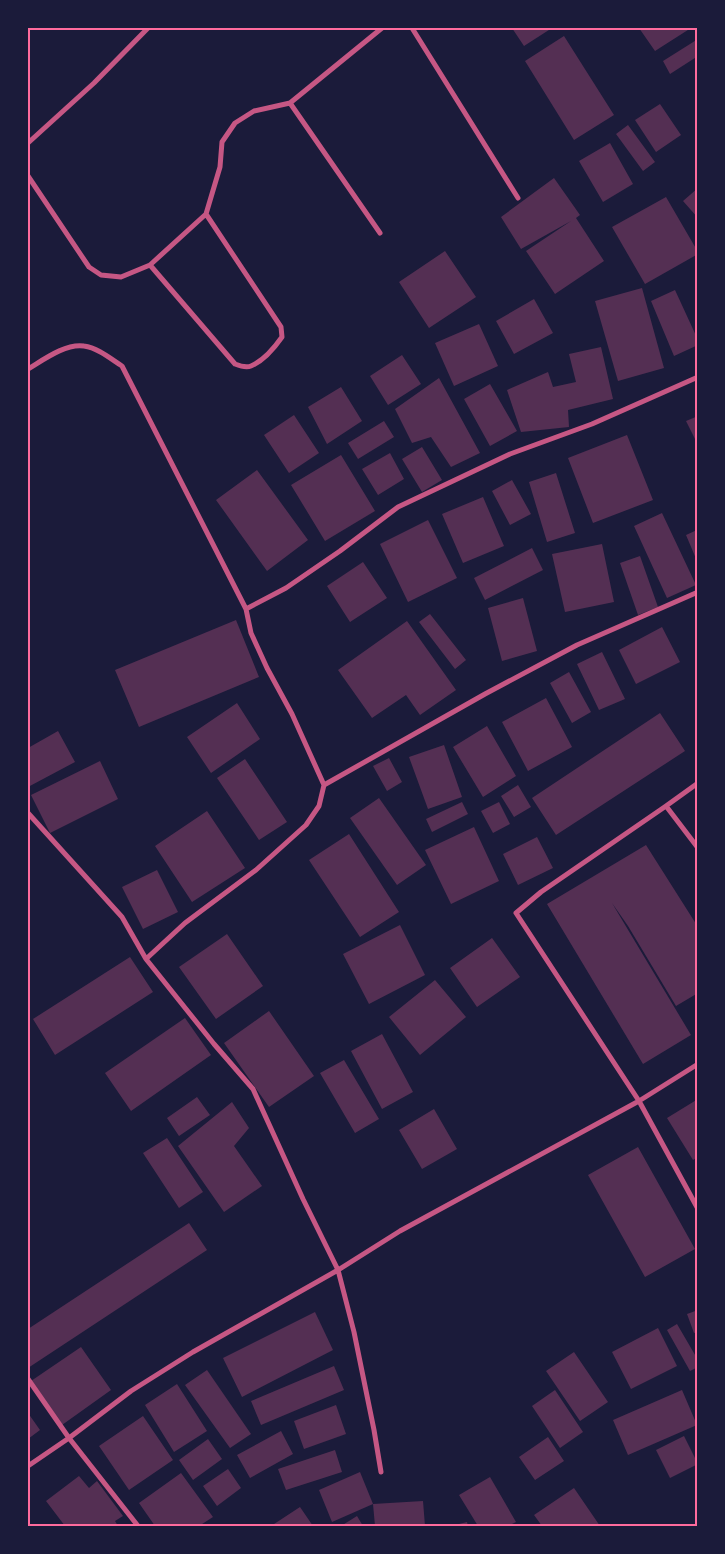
<svg xmlns="http://www.w3.org/2000/svg" width="725" height="1554" font-family="Rubik,sans-serif">
	<style>
		.building { fill: #542f53 }
		.lines { fill: none; stroke-linecap: round; stroke-linejoin: round }
		.minor { stroke: #c65784; stroke-width: 5 }
		.neatline { fill: none; stroke: #ff6b9d; stroke-width: 2 }
	</style>
	<rect width="100%" height="100%" fill="#1b1b3a"/>
	<path class="building" d="M512,28H552L524,46Z
		M639,28H691L655,51Z
		M564,36L614,115L574,140L525,61Z
		M698,39V56L670,74L663,61Z
		M660,104L681,135L656,152L635,120Z
		M628,125L655,162L643,171L616,134Z
		M610,143L633,184L603,202L579,161Z
		M554,178L580,215L576,218L604,261L555,294L526,251L571,221L521,249L501,217Z
		M698,188V218L683,201Z
		M666,197L698,252V254L645,284L612,227Z
		M445,251L476,297L429,328L399,282Z
		M642,288L664,368L618,381L595,301Z
		M675,290L698,340V345L674,356L651,301Z
		M534,299L553,333L514,354L496,321Z
		M479,324L498,366L454,386L435,343Z
		M601,347L613,399L568,410L569,427L521,432L507,390L548,372L553,387L576,382L569,354Z
		M402,355L421,384L388,405L370,376Z
		M439,378L480,453L451,467L431,437L412,443L395,409Z
		M490,384L517,431L490,446L464,399Z
		M341,387L362,421L327,444L308,407Z
		M294,415L319,453L289,473L264,435Z
		M698,416V445L686,421Z
		M384,421L394,437L358,459L348,443Z
		M627,435L653,500L593,523L568,458Z
		M422,447L442,480L422,492L402,459Z
		M390,453L404,479L378,495L362,469Z
		M341,455L375,511L325,541L291,485Z
		M257,470L308,540L267,571L216,500Z
		M556,473L575,533L547,542L529,482Z
		M512,480L531,514L510,525L492,491Z
		M483,497L504,546L463,563L442,514Z
		M662,513L696,585L667,598L634,526Z
		M428,520L457,578L408,602L380,544Z
		M697,530V561L686,535Z
		M602,544L614,602L565,612L552,554Z
		M532,548L543,570L485,600L474,578Z
		M640,556L658,607L638,615L620,563Z
		M363,562L387,598L350,622L327,586Z
		M523,598L537,651L502,661L488,608Z
		M430,614L466,660L455,669L419,622Z
		M236,620L259,677L139,727L115,670Z
		M407,621L456,690L420,715L406,695L372,718L338,670Z
		M662,627L680,662L636,684L619,650Z
		M602,652L625,699L599,710L577,664Z
		M569,672L591,712L572,723L550,683Z
		M546,698L572,747L528,771L502,722Z
		M237,703L260,739L211,773L187,737Z
		M660,713L685,751L556,835L532,798Z
		M487,726L516,776L483,797L453,747Z
		M58,731L75,762L28,787V748Z
		M444,745L462,797L428,809L409,757Z
		M389,758L402,782L387,791L373,766Z
		M245,759L287,822L259,840L217,778Z
		M100,761L118,799L50,833L31,795Z
		M518,785L531,807L514,817L501,796Z
		M379,798L426,865L397,885L350,818Z
		M462,802L468,814L432,832L426,819Z
		M499,802L510,824L493,833L481,811Z
		M207,811L245,868L192,902L155,846Z
		M474,827L499,881L451,904L425,850Z
		M349,834L399,912L360,937L309,860Z
		M537,837L553,868L518,885L503,854Z
		M646,845L698,927V993L676,1006L628,926L612,903L691,1035L643,1064L547,904Z
		M157,870L178,912L143,929L122,887Z
		M400,925L425,975L369,1004L343,954Z
		M227,934L263,986L216,1019L179,967Z
		M492,938L520,977L477,1007L450,968Z
		M130,957L153,992L55,1055L33,1019Z
		M435,980L466,1017L420,1055L389,1017Z
		M269,1011L314,1076L269,1107L224,1043Z
		M185,1018L211,1055L131,1111L105,1073Z
		M382,1034L413,1092L382,1109L351,1051Z
		M344,1060L379,1119L355,1133L320,1073Z
		M197,1097L210,1115L179,1136L167,1118Z
		M698,1099V1157L693,1160L667,1118Z
		M232,1102L249,1128L234,1146L262,1186L224,1212L178,1146Z
		M434,1109L457,1149L422,1169L399,1130Z
		M167,1138L203,1192L179,1208L143,1153Z
		M638,1147L695,1249L645,1277L588,1175Z
		M189,1223L207,1250L28,1368V1329Z
		M698,1310V1332L694,1333L687,1314Z
		M315,1312L333,1350L242,1397L223,1358Z
		M677,1324L698,1360V1367L690,1371L667,1330Z
		M658,1328L677,1366L631,1389L612,1352Z
		M81,1347L111,1390L62,1425L31,1381Z
		M574,1352L608,1402L580,1421L546,1371Z
		M334,1366L344,1390L261,1425L251,1401Z
		M207,1370L251,1434L230,1448L185,1385Z
		M177,1384L207,1431L174,1452L145,1405Z
		M555,1390L583,1432L560,1448L532,1406Z
		M682,1390L697,1425L628,1455L613,1420Z
		M336,1405L346,1434L304,1449L294,1421Z
		M28,1413L40,1430L28,1439Z
		M143,1416L173,1460L129,1490L99,1446Z
		M281,1431L293,1454L250,1478L237,1455Z
		M684,1436L698,1464L670,1478L656,1450Z
		M548,1437L564,1461L535,1480L519,1457Z
		M208,1439L222,1459L193,1480L179,1460Z
		M335,1450L342,1472L286,1490L278,1469Z
		M228,1469L241,1488L217,1506L203,1486Z
		M360,1472L373,1504L332,1522L319,1490Z
		M181,1473L213,1517L199,1526H155L139,1503Z
		M79,1476L89,1488L97,1481L123,1516L115,1521L118,1526H65L46,1501Z
		M490,1477L516,1522L508,1526H478L459,1495Z
		M574,1488L600,1526H542L534,1515Z
		M423,1501L425,1526H375L373,1504Z
		M300,1507L313,1526H271Z
		M357,1516L363,1526H341Z
		M467,1522L468,1526H451Z"/>
	<g class="lines">
		<path class="minor" d="M412,28L518,198
			M290,103L380,233
			M28,143L94,83L148,28
			M28,176L89,267L101,275L121,277L150,265L206,214L220,167L222,142L235,123L254,111L290,103L382,28
			M150,265L235,364C240,366 246,368 251,366C263,361 275,347 282,337L281,327L206,214
			M28,369C43,360 66,343 84,346C98,348 111,359 122,366L246,609
			M324,785L485,694L577,645L698,592
			M666,806L698,783
			M28,813L122,917L146,959
			M698,848L666,806L541,892L516,913L639,1101L698,1209
			M28,1379L69,1438L138,1526
			M28,1466L69,1438L131,1391L193,1352L338,1270L400,1231L639,1101L698,1064
			M381,1472L374,1430L354,1332L338,1270L303,1199L253,1089L214,1044L146,959L185,923L256,870L306,825L319,806L324,785L292,714L267,668L251,633L246,609L286,588L340,551L398,507L510,454L592,424L698,377"/>
	</g>
	<rect width="725" height="1554" fill="none" stroke="#1b1b3a" stroke-width="58"/>
	<rect x="29" y="29" width="667" height="1496" class="neatline"/>
</svg>
